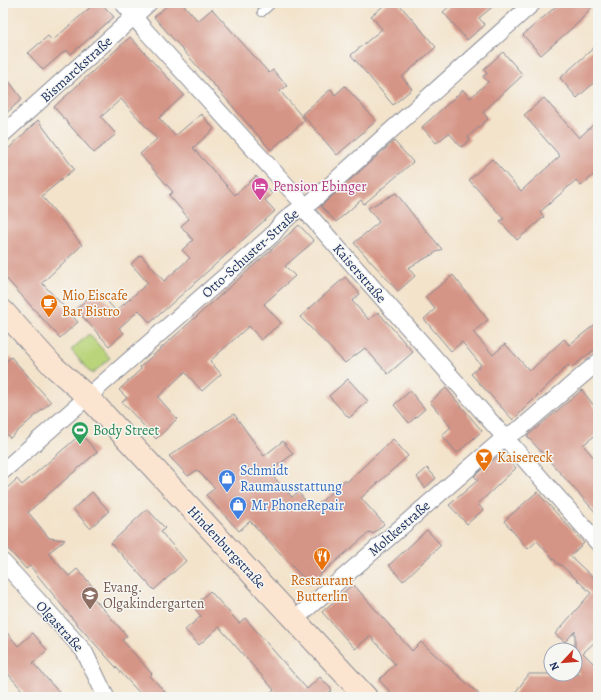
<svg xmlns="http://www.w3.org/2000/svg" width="601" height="700" font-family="Alegreya,serif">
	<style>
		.green { fill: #b9d47a; stroke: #6a826c }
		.building { fill: #d59586 }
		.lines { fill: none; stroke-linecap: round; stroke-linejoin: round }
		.service-casing { stroke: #878994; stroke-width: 10 }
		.minor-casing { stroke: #878994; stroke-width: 18 }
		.secondary-casing { stroke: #878994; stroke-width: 24 }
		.service { stroke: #fff; stroke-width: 8 }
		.minor { stroke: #fff; stroke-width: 16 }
		.secondary { stroke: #fce5d0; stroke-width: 22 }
		.labels { text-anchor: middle; stroke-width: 3; stroke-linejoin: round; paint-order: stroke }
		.street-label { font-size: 14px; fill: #1b2f5e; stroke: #f6f6f2 }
		.hotel-label { font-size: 14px; fill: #b23c85; stroke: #f6f6f2; text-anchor: start }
		.food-label { font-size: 14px; fill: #c56008; stroke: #f6f6f2; text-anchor: start }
		.leisure-label { font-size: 14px; fill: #27864d; stroke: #f6f6f2; text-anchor: start }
		.shop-label { font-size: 14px; fill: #366cbe; stroke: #f6f6f2; text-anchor: start }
		.education-label { font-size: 14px; fill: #785e54; stroke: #f6f6f2; text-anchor: start }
	</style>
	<rect width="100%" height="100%" fill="#f6f6f2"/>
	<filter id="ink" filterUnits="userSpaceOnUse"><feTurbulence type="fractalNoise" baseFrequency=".025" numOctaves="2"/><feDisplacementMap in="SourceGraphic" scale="8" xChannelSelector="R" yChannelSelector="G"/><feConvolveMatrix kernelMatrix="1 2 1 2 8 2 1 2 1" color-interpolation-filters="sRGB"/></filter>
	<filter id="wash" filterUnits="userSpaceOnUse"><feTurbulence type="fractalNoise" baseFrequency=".012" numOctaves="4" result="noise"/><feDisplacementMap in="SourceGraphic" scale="16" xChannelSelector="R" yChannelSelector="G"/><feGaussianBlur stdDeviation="0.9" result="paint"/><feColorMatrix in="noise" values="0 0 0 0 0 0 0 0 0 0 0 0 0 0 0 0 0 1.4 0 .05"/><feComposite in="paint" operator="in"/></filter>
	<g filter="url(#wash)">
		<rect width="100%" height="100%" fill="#f3e3cb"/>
		<path class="green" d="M89,334L110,358L92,374L71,350Z"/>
		<g id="blocks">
			<path class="building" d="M95,3H101L114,17L71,54L66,50L43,70L28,53L48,36L52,41Z
				M170,3H182L198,21L212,9L269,73L273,70L287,86L280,91L305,120L271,150L154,17Z
				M387,3H398L436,47L402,77L412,89L393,105L351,55L382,29L371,16Z
				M453,3H497L479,18L485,25L467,40L443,12Z
				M560,3H595L579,22L541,55L523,35Z
				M130,37L184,95L159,118L175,136L201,114L214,129L193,148L235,195L256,176L272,194L265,200L275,211L150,323L139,310L119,328L124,333L109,346L76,309L97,290L116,311L148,283L131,264L141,255L164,281L190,258L182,250L193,240L181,226L189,219L169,195L173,192L140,154L157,139L121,99L101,117L116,134L94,153L54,107Z
				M598,44V79L577,98L560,78Z
				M503,52L523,75L483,112L488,119L468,137L470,140L461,147L449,133L436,143L422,127L463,90L470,98L488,82L483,76L487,74L484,69Z
				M3,73L22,99L3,116Z
				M345,86L376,121L337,155L302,114L331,89L335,95Z
				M544,98L579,138L598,120V171L581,186L576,180L540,212L544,217L517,240L500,221L504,219L469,180L492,159L521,191L560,156L524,115Z
				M38,120L74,169L42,196L82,245L42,283L78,322L60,338L3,275V154Z
				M394,141L413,162L364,204L361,200L336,222L321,206Z
				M396,193L417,220L442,249L408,268L415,276L398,291L354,243L379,222L368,208Z
				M299,225L314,241L285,266L295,276L264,304L281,323L261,340L249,326L210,361L221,374L202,391L185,372L158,397L177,419L156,439L122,402L127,398L119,390L141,369L140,367Z
				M453,275L488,320L473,332L493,355L505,344L530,371L564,339L569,345L598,322V347L571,368L568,365L513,420L471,374L481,365L462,342L451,351L424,319L435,309L425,297Z
				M345,277L360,294L352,301L369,320L378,312L413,352L388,374L365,348L345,363L300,317Z
				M11,357L51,402L10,438L3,430V365Z
				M348,379L368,401L349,418L329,396Z
				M446,388L482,431L457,453L442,435L451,427L430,402Z
				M582,390L598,411V433L583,445L598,462V515L527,436Z
				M410,391L425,409L409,423L394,405Z
				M234,414L264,456L283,441L293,454L269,472L292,497L298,492L313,509L345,480L347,482L393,439L408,456L361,498L384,524L373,534L370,532L309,584L250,521L239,531L206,495L215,488L197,470L188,476L169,456Z
				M81,434L97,452L28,512L49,538L65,540L48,553L69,576L77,569L94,588L89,593L127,636L122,640L152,674L150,676L170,697H143L76,623L30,566L26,569L3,543V492L17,479L22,485Z
				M502,453L516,468L478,504L483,510L467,524L449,505L478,480L474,476Z
				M427,468L436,478L425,488L417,477Z
				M92,492L109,511L90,528L73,509Z
				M537,492L584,543L570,556L598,582V639L583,653L598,668V697H512L529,674H580L575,670V631L565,642L555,634L591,593L560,564L559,565L537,541L528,549L504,521Z
				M147,509L165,528L161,532L186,561L154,590L111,543Z
				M427,530L441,545L403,581L389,565Z
				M353,584L412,651L421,642L482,697H395L379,680L395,664L370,636L355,649L322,612Z
				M210,591L239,623L245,618L307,689L320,677L332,690L324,697H266L274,690L219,627L199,645L185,630L201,616L193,607Z
				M3,628L18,646L33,633L41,643L47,650L33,663L63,697H28L3,668Z"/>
		</g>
	</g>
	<g filter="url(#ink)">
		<use href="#blocks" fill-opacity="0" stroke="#878994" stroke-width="1"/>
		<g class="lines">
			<g class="service-casing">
				<path id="service" d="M262,12L272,3"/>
			</g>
			<g class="minor-casing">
				<path id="minor" d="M123,3L144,29L288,187L300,200L302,207L598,543
					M3,134L149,3
					M3,471L272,235C282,221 293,211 309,204L533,3
					M3,562L84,651L106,697
					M294,620L505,437L521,428L598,362"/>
			</g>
			<g class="secondary-casing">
				<path id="secondary" d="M3,311L53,366L88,397L366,697"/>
			</g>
			<use href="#service" class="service"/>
			<use href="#minor" class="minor"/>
			<use href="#secondary" class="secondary"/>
		</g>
	</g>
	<defs>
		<g id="hotel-pin" transform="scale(0.9)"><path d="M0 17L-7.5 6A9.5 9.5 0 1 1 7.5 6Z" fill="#d1479c" stroke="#f6f6f2"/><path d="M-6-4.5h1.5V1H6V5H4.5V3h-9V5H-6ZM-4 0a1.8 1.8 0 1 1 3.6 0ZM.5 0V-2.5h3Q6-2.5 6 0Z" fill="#fff"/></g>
		<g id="cafe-pin" transform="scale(0.9)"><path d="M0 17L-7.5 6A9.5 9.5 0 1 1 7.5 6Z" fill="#e8710a" stroke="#f6f6f2"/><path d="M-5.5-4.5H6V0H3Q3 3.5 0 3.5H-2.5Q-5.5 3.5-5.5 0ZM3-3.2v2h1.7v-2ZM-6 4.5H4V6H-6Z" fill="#fff"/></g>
		<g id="stadium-pin" transform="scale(0.9)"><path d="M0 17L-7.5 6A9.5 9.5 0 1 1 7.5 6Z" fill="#2e9e5b" stroke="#f6f6f2"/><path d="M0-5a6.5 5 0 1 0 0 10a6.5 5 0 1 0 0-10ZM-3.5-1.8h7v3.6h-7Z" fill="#fff"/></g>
		<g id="bar-pin" transform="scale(0.9)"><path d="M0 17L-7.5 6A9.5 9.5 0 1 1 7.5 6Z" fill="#e8710a" stroke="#f6f6f2"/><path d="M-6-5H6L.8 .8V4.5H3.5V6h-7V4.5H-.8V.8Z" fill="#fff"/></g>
		<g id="shop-pin" transform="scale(0.9)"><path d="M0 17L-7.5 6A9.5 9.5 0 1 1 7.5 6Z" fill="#3f7fe0" stroke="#f6f6f2"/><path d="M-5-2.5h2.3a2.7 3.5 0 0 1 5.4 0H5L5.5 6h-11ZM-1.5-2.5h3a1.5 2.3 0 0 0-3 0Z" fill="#fff"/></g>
		<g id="restaurant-pin" transform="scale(0.9)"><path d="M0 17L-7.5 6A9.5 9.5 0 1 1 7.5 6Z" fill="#e8710a" stroke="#f6f6f2"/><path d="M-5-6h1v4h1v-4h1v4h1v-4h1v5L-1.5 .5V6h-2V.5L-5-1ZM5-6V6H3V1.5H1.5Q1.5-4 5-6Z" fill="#fff"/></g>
		<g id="school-pin" transform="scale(0.9)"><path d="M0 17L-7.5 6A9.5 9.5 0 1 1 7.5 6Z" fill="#8d6e63" stroke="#f6f6f2"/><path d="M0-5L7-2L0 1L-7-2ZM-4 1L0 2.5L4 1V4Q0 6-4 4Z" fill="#fff"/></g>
	</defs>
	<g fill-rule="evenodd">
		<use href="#hotel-pin" x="260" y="186"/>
		<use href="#cafe-pin" x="49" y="303"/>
		<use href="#stadium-pin" x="80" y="430"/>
		<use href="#bar-pin" x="484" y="457"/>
		<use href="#shop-pin" x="227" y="478"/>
		<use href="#shop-pin" x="238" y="505"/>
		<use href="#restaurant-pin" x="322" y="556"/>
		<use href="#school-pin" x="90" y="595"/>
	</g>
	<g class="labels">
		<g class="street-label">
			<text transform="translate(76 69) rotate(-42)" y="5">Bismarckstraße</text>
			<text transform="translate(250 253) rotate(-42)" y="5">Otto-Schuster-Straße</text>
			<text transform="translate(360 273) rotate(49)" y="5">Kaiserstraße</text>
			<text transform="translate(399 528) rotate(-41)" y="5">Moltkestraße</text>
			<text transform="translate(227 547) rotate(47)" y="5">Hindenburgstraße</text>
			<text transform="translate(60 626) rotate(48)" y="5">Olgastraße</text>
		</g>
		<g class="hotel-label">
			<text x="273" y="191">Pension Ebinger</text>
		</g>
		<g class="food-label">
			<text x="62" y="300">Mio Eiscafe<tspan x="62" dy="16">Bar Bistro</tspan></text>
			<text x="497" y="462">Kaisereck</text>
			<text x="322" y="585" text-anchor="middle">Restaurant<tspan x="322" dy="16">Butterlin</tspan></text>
		</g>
		<g class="leisure-label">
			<text x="93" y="435">Body Street</text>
		</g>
		<g class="shop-label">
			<text x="240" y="475">Schmidt<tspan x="240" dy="16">Raumausstattung</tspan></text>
			<text x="251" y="510">Mr PhoneRepair</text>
		</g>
		<g class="education-label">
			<text x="103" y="592">Evang.<tspan x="103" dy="16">Olgakindergarten</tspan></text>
		</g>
	</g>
	<rect width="601" height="700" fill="none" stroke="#f6f6f2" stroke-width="16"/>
	<g transform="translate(563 662) rotate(244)"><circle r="19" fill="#f6f6f2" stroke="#9ea6b7"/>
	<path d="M0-3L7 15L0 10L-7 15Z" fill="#c8321e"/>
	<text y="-6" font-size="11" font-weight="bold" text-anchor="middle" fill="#1b2f5e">N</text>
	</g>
</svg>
